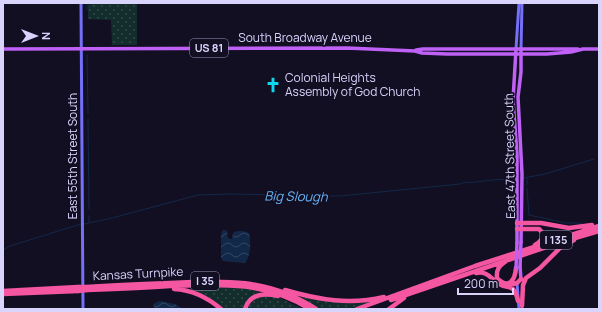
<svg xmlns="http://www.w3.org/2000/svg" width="602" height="312" font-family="Manrope,sans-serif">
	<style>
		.grass { fill: url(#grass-dots) }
		.water { fill: url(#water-waves) }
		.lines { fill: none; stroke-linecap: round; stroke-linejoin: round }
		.stream { stroke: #122849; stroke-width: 1 }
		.secondary { stroke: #7470f7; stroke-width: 3 }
		.primary { stroke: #bf61f6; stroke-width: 3.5 }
		.highway { stroke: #f556a1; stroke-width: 4.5 }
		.primary-bridge { stroke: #bf61f6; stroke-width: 3.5 }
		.highway-bridge { stroke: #f556a1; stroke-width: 4.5 }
		.labels { text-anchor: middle; stroke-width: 3.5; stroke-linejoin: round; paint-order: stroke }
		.shield { fill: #130f23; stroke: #9e99bb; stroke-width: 1 }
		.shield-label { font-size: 11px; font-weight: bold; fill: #d9d4fc }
		.street-label { font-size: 12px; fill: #d9d4fc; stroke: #130f23 }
		.poi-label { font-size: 12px; fill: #d9d4fc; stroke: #130f23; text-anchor: start }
		.water-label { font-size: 13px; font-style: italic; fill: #68b4f6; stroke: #130f23 }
	</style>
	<defs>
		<pattern id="grass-dots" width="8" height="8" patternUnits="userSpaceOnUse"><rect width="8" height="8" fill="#132c2c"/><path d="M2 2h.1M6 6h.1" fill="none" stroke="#354a4c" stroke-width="1.8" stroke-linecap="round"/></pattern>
		<pattern id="water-waves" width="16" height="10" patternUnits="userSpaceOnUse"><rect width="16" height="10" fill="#122849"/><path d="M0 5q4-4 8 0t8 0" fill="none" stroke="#344664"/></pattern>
	</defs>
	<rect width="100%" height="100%" fill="#130f23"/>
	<path class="grass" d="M92,3H137V45H112L111,20L88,19V5Z
		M231,286L259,290L258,293C250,296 246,301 244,309H224C215,300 206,295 194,290V288Z
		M270,295L280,298L303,309H247L255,297Z
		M302,296L332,302L370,301L371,303L353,309H320L302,298Z"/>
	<path class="water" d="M224,230L227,231L228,238L232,239L233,233C238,230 244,231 249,233C251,242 251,256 245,263L223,261L221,258V235L222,231Z
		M160,301L175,304L183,309H155L153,305L155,303Z"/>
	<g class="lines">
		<path class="stream" d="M87,3V10
			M87,55L88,113
			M88,119L89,209
			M523,178L545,174L594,159
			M527,178V185
			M527,188L529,215L566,223H581V224
			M89,216V222
			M84,224L112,218L198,195L229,194L340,196L460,184C465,181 470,183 476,182C489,180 502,179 516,179
			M3,250L10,246L81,224"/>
		<path class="secondary" d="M81,3L83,309
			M516,49L519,3
			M521,49L522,3
			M517,283L519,309"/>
		<path class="primary" d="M3,49L347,48L415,51L422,53L447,54H547L571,52L583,49H599
			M516,49L513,100L517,155V243
			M416,50L423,49H578
			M521,242L522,174L518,97L521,72V49
			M520,267L521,279"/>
		<path class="highway" d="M517,223H541L569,228L592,225
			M517,229H539C546,235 542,241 535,245
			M505,262C499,266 496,270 497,278C509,290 515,280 516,268
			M476,273C488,270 492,281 501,285C505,287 509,286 513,289C516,292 517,297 518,301
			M507,286L517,283L521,279
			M87,287C115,285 142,284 170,283C223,280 269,278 316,309
			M174,289C193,290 207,297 221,309
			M87,290C115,289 143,288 170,286C221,284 264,281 310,309
			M285,290C319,300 350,305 384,297
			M3,291L78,287
			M3,294L78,291
			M391,300L558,243L599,231
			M522,306L523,285L526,278L540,268L560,248L574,240
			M245,309C250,293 265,293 278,296
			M357,309L475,266L599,226
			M389,309L404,298"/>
		<path class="primary-bridge" d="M520,267L521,242
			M516,268L517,243"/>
		<path class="highway-bridge" d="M78,287H87
			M78,291L87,290"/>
	</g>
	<defs>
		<g id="church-bare" transform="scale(1.2)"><path d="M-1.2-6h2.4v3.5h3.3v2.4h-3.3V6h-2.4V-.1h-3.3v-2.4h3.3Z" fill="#0ed7ee" stroke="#130f23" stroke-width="2.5" paint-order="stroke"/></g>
	</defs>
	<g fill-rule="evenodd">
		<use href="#church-bare" x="273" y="85"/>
	</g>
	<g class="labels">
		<g class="shield">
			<rect x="190" y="39" width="38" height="18" rx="3"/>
			<rect x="540" y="231" width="32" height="18" rx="3"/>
			<rect x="191" y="272" width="28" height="18" rx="3"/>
		</g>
		<g class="shield-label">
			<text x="209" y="52">US 81</text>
			<text x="556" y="244">I 135</text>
			<text x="205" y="285">I 35</text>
		</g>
		<g class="street-label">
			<text x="305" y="42">South Broadway Avenue</text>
			<text transform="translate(73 156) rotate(-90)" y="4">East 55th Street South</text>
			<text transform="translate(510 156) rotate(-91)" y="4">East 47th Street South</text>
			<text transform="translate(138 274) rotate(-3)" y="4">Kansas Turnpike</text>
		</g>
		<g class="poi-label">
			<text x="285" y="82">Colonial Heights<tspan x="285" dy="14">Assembly of God Church</tspan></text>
		</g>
		<g class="water-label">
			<text transform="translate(296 196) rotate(1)" y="5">Big Slough</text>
		</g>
	</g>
	<rect width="602" height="312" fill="none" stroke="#d9d4fc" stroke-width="8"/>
	<g transform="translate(36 36) rotate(90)" stroke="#130f23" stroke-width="3" paint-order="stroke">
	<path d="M0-3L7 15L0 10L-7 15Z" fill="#d9d4fc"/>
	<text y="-6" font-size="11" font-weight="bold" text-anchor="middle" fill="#d9d4fc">N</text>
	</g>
	<path d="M458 288v6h55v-6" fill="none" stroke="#d9d4fc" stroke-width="2"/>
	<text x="464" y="288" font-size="12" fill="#d9d4fc" stroke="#130f23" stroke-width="3" paint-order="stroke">200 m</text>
</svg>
